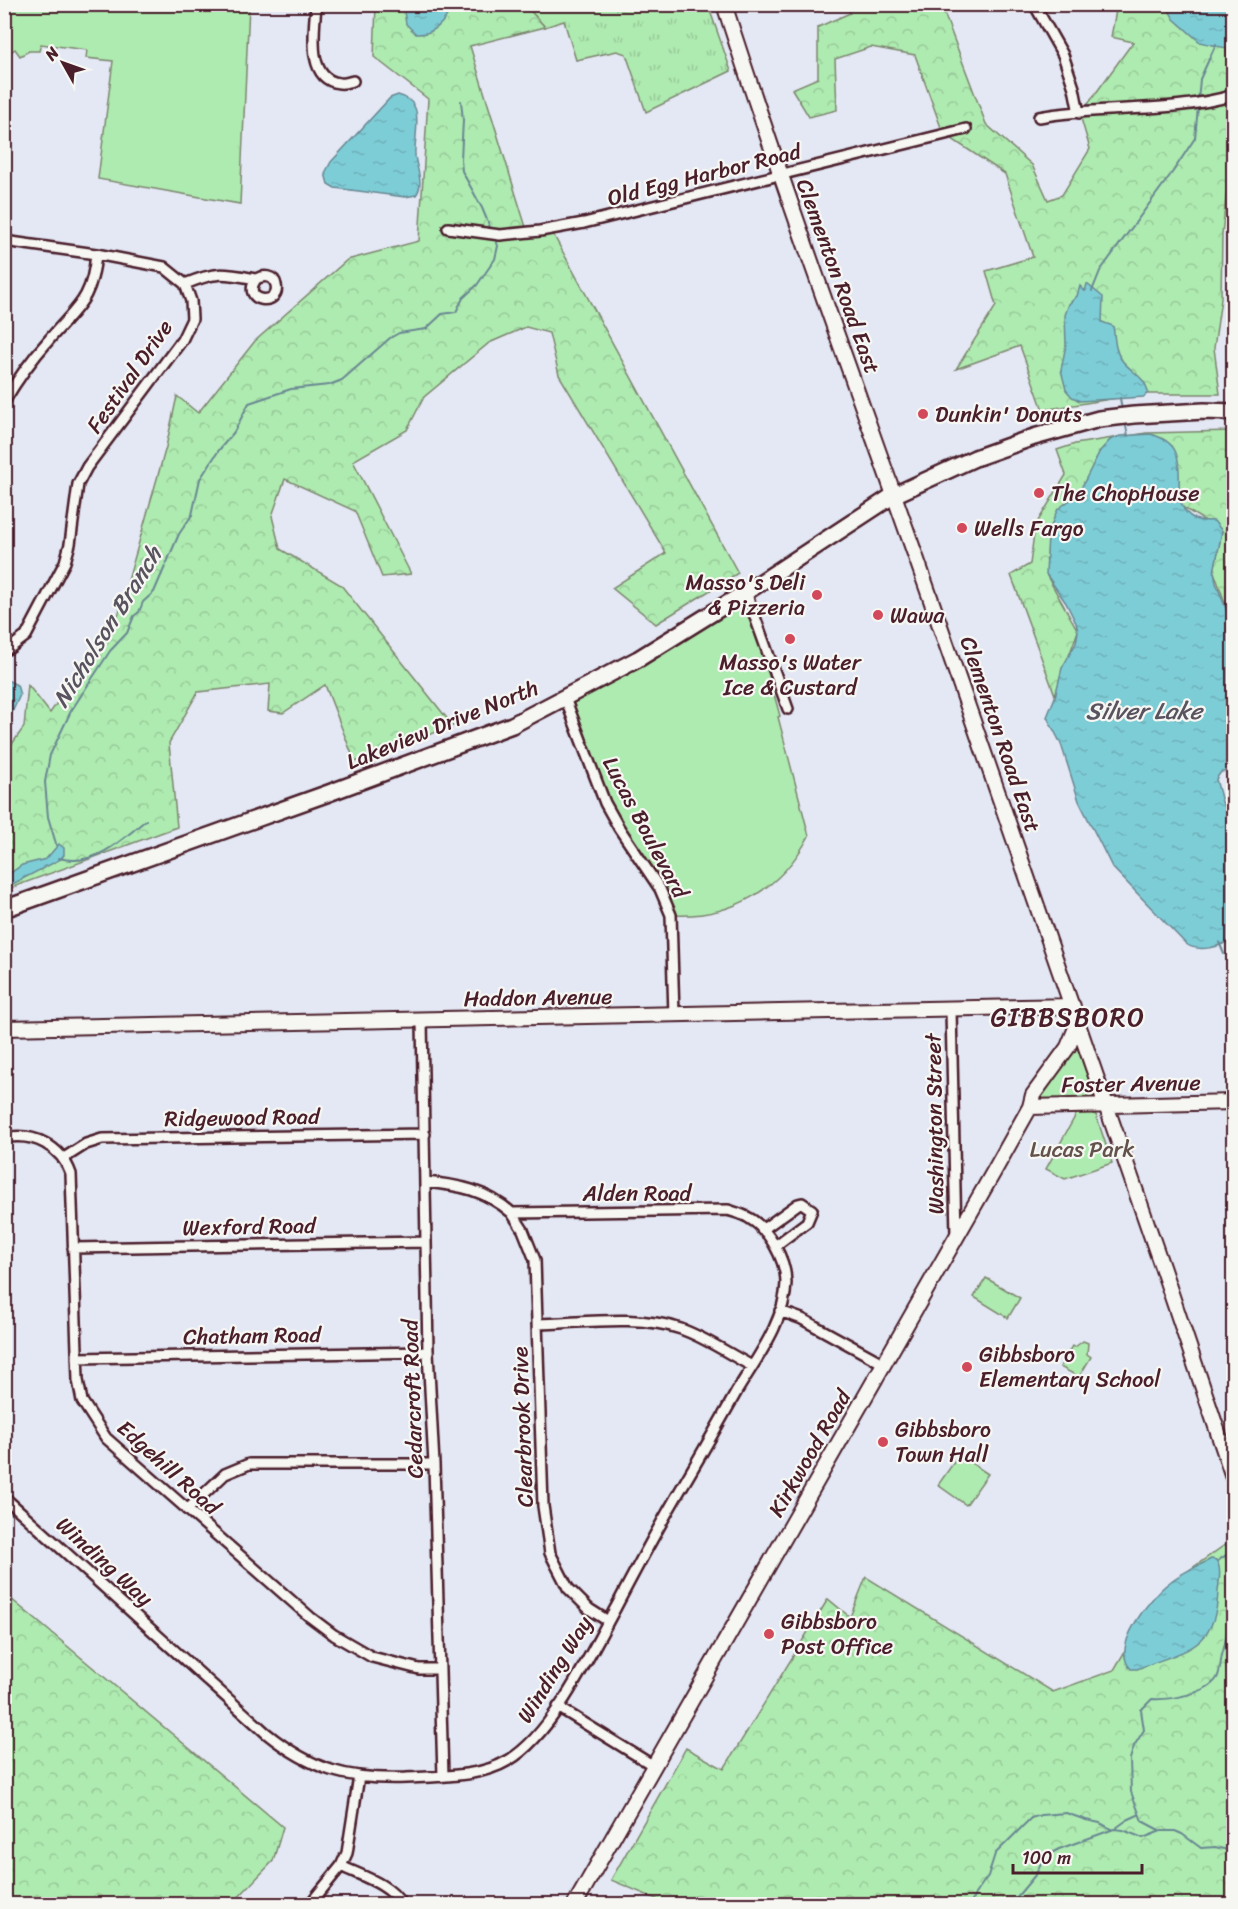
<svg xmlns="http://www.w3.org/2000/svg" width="1238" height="1909" font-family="Sriracha,sans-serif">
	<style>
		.grass { fill: url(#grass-tufts); stroke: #7c856e; stroke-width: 1.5 }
		.forest { fill: url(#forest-crowns); stroke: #7c856e; stroke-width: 1.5 }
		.park { fill: #aeebb0; stroke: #7c856e; stroke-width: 1.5 }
		.water { fill: url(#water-ripples); stroke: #698792; stroke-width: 1.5 }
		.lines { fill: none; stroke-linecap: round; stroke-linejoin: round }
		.stream { stroke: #698792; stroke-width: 2 }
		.street-casing { stroke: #4a1f2b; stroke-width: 14 }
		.secondary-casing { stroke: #4a1f2b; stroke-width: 18 }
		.primary-casing { stroke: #4a1f2b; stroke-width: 20 }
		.street { stroke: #f6f6f2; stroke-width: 9 }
		.secondary { stroke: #f6f6f2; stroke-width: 14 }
		.primary { stroke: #f6f6f2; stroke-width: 15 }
		.poi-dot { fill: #d1495b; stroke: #f6f6f2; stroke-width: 2 }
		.labels { text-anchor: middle; stroke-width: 4.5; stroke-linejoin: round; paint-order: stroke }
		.street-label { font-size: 22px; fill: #4a1f2b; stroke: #f6f6f2 }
		.poi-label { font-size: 22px; fill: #4a1f2b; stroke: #f6f6f2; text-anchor: start }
		.park-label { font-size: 22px; fill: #63524c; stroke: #f6f6f2 }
		.water-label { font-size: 24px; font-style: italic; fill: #59535f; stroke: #f6f6f2 }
		.quarter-label { font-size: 26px; letter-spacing: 1.5px; fill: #4a1f2b; stroke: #f6f6f2 }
	</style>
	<defs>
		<pattern id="grass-tufts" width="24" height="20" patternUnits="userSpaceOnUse" patternTransform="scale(1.5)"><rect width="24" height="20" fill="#aeebb0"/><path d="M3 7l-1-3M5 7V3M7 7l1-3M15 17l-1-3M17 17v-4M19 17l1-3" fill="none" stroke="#97c998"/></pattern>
		<pattern id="forest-crowns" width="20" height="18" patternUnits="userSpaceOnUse" patternTransform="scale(1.5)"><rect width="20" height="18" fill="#aeebb0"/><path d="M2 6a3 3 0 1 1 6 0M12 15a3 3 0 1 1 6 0" fill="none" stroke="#97c998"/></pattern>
		<pattern id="water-ripples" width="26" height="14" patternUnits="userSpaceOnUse" patternTransform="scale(1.5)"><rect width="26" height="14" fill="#7dcdd7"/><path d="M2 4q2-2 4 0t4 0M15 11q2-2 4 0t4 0" fill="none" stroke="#6eb0b9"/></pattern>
	</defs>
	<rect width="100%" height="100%" fill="#e3e8f4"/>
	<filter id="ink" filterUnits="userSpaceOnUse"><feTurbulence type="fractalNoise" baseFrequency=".0167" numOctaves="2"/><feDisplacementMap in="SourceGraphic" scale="12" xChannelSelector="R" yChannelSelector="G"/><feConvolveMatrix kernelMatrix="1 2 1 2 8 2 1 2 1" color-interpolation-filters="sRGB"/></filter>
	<g filter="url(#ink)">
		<path class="grass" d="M444,5H491L488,11L451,14Z
			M525,5H708L731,71L646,112L626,54L617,51L576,60L564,21L545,27Z"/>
		<path class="forest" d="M376,5H444L451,14L488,11L491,5H525L545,27L470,46L529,237L553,234L738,573L656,624L612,588L666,553L559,375L549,333L526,327L489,343L424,397L407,430L353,461L411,574L382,577L355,511L285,479L272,516L280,549L341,585L453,726L355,762L325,685L283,713L268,711L270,684L198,692L169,743L177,827L5,890V754L24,727L28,685L50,713L118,616L166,447L177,396L198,413L255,341L347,260L419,241L428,99L374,57Z
			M847,5H941L986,124L1032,165L1048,200L1062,195L1090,149L1080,115L1133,42L1111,37L1117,5H1167L1233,45V176L1227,189L1222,234L1221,299L1214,348L1220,394H1142L1043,410L1020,346L956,369L996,306L986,271L1033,257L1005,174L943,133L915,55L871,47L835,59L837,110L809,117L792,89L818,78V27L850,13Z
			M1233,431V625L1214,572L1222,531L1182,507L1172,446L1123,437L1146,433Z
			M1119,437L1048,535L1047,576L1078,631L1055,695L1011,575L1030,564L1035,526L1066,475L1057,450L1075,444Z
			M1232,1540L1234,1545L1233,1904H668L611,1880L686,1748L724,1769L828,1599L850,1617L866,1577L1053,1692L1114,1670L1161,1590Z
			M4,1593L283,1827L273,1861L232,1904H5Z"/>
		<path class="park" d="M5,4L249,5L240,204L98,179L113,61L86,58L87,50L41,44L39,51H29L20,56L15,49L5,56Z
			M746,592L780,716L778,717L809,836C781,889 731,919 671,915L619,828L565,698Z
			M1076,1044L1093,1091V1097L1091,1099L1037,1100Z
			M1089,1112L1096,1115L1112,1163L1065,1179L1046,1169L1077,1113Z
			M986,1278L1020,1298L1008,1318L974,1297Z
			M1083,1341L1088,1343L1087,1354L1091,1357L1079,1377L1060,1367L1072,1346L1075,1347Z
			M959,1455L988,1474L966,1505L938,1485Z"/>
		<path class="water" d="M403,5H450L451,7C445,23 433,35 416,34L406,24Z
			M1166,5H1233V67L1229,66L1226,48L1200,42L1174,19Z
			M398,95C406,97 412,100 415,108C420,119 414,142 415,155C416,168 425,184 416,195L405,197L335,188L328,184L325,173L331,162L390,98Z
			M1087,284L1103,297L1102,322L1113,326C1115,337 1114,349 1121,359C1129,371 1145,376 1148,392L1144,397L1080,401L1072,397L1066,390L1061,370L1066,345L1065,315L1069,304L1077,296L1080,286L1085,291Z
			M1150,434C1204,447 1159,501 1195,519C1201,522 1208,520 1214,521L1222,531L1214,572L1216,583L1233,627V771L1221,772L1216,779L1222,802L1233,820V939C1219,947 1199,953 1186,944L1112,867L1079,801L1061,744L1047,717L1055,697L1062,668L1076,643L1078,631L1076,623L1066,603L1046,574L1048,535L1055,515L1058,509L1078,494L1100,451L1110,440L1120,436Z
			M5,679L17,685L20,695L5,728Z
			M59,844L64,848V855L61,859L5,888V877L22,865L46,859Z
			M1211,1559L1216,1560C1222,1568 1219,1581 1218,1591C1216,1651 1184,1650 1137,1669H1131C1109,1647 1152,1595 1170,1582C1182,1572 1197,1567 1211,1559Z"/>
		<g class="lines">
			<path class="stream" d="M461,101L463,120L461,159L462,171L482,208L492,232
				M1198,101L1200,79L1216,44
				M1092,291L1100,271L1174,170L1195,138L1198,107
				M1120,398L1122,410
				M1125,421L1128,436
				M57,847L48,817L45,782L50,755L71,711L110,651L127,633L134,616L139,612L143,602L154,592L179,534L192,515L200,479L219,450L234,432L249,403L291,389L329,385L342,380L390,338L399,333L426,329L442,314L456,312L463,298L477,285L495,259L498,246L495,237
				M59,858C94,868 122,840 146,820
				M1219,942L1224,954
				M1218,1561L1234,1549
				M1116,1828L1127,1820L1138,1815
				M1161,1831L1142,1821L1131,1792L1130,1759L1134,1746L1144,1730L1141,1710L1152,1699C1169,1700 1207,1694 1217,1678C1221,1670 1220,1663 1222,1655C1229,1633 1229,1609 1234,1585
				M971,1904L975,1894L988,1876L995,1854L1031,1818L1041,1815L1066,1813L1086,1820L1100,1823L1111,1829
				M1011,1904L1036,1874L1044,1857L1059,1849L1114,1829L1123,1830L1143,1838L1161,1831H1175L1182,1834L1201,1848L1215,1847L1228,1850L1234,1848"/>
			<g class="street-casing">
				<path id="street" d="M316,4C315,27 305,79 339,83C343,84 349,82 353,81
					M1034,4L1063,55L1074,88L1079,113
					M1039,117C1103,105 1170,114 1234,95
					M448,228L500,235L540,231L584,223L966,129
					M4,241L96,254L164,267L185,284L191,301L192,319L182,340L87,467L78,484L70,544L65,562L26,636L10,648L4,650
					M185,284C216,271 223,273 256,279C240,303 281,307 276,285C274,275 263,275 256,279
					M4,402C17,380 31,360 48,341C76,307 92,302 96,254
					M746,592L788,709
					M565,698L605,803L619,828L660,889L671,915L674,1015
					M951,1010L956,1235
					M422,1021L428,1352L434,1464L443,1776
					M4,1138C34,1132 61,1146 71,1174L78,1380L82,1401L106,1438L310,1617L334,1635L372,1657L419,1669H440
					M64,1158L86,1144L102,1139L425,1134
					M512,1213L523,1230L535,1260L543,1506L550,1553L568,1588L589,1609L608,1621
					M762,1230L798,1204L802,1203L812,1210L807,1222L775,1246
					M73,1248L426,1242
					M780,1311L802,1319L884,1364
					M537,1324C583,1323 638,1314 681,1329C706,1338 729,1354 752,1366
					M77,1358L428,1352
					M4,1497L266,1733C312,1770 347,1780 406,1778C440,1776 479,1778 509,1760C553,1734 591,1652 616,1607C637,1567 659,1526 682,1487C701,1455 719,1423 737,1391C756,1359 785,1322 786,1283C786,1260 769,1229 749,1218C743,1214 734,1212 728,1210L512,1213C486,1190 459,1185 425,1182
					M187,1510L225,1474L249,1464H434
					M558,1707L654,1766
					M341,1866C361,1876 390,1884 401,1904
					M310,1904L341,1866L347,1853L359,1776"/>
			</g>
			<g class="secondary-casing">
				<path id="secondary" d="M724,4C788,204 861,400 930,597C1034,891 1135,1185 1234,1480
					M4,1028L1073,1006
					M1030,1107L1234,1102
					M575,1904L993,1173L1030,1107L1033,1095L1068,1047L1078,1023"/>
			</g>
			<g class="primary-casing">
				<path id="primary" d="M4,909L326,794L512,725L638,659L746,592L894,495L975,458L1034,437L1099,419L1134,415L1204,411L1234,412"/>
			</g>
			<use href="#street" class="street"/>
			<use href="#secondary" class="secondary"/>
			<use href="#primary" class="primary"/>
		</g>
	</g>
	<g class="poi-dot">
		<circle cx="923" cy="414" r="6"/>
		<circle cx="1039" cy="493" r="6"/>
		<circle cx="962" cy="528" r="6"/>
		<circle cx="817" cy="595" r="6"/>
		<circle cx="878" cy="615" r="6"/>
		<circle cx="790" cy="639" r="6"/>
		<circle cx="967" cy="1367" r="6"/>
		<circle cx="883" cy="1442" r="6"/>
		<circle cx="769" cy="1634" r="6"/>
	</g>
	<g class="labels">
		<g class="street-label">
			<text transform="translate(704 174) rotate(-14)" y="8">Old Egg Harbor Road</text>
			<text transform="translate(839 276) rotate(70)" y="8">Clementon Road East</text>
			<text transform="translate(129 376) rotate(-55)" y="8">Festival Drive</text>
			<text transform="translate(442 724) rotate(-22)" y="8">Lakeview Drive North</text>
			<text transform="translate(1001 734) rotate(71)" y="8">Clementon Road East</text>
			<text transform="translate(646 827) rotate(62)" y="8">Lucas Boulevard</text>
			<text transform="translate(538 997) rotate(-1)" y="8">Haddon Avenue</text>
			<text transform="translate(1131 1083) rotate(-1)" y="8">Foster Avenue</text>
			<text transform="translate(242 1117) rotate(-1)" y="8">Ridgewood Road</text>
			<text transform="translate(934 1124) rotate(-91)" y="8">Washington Street</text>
			<text x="637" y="1201">Alden Road</text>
			<text transform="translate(249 1226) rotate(-1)" y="8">Wexford Road</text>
			<text transform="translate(252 1335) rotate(-1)" y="8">Chatham Road</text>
			<text transform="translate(412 1399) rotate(-92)" y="8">Cedarcroft Road</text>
			<text transform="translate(522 1427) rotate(-92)" y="8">Clearbrook Drive</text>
			<text transform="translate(809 1453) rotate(-60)" y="8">Kirkwood Road</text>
			<text transform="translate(169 1467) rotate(42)" y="8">Edgehill Road</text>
			<text transform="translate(105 1561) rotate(42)" y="8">Winding Way</text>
			<text transform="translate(554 1669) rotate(-58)" y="8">Winding Way</text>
		</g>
		<g class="poi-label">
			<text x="935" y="422">Dunkin' Donuts</text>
			<text x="1051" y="501">The ChopHouse</text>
			<text x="974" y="536">Wells Fargo</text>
			<text x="805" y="590" text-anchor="end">Masso's Deli<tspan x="805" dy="25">&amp; Pizzeria</tspan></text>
			<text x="890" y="623">Wawa</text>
			<text x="790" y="670" text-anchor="middle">Masso's Water<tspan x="790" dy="25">Ice &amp; Custard</tspan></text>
			<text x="979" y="1362">Gibbsboro<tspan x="979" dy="25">Elementary School</tspan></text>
			<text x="895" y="1437">Gibbsboro<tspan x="895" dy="25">Town Hall</tspan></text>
			<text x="781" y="1629">Gibbsboro<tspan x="781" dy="25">Post Office</tspan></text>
		</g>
		<g class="park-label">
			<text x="1082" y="1157">Lucas Park</text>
		</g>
		<g class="water-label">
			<text transform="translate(107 627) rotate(-58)" y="8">Nicholson Branch</text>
			<text x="1144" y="719">Silver Lake</text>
		</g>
		<g class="quarter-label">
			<text x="1068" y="1026">GIBBSBORO</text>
		</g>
	</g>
	<rect width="1238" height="1909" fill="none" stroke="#f6f6f2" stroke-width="24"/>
	<rect x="12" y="12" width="1214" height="1885" fill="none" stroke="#4a1f2b" stroke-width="2" filter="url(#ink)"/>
	<g transform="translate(63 63) rotate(310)" stroke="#f6f6f2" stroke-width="4.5" paint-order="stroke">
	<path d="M0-4.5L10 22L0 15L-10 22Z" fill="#4a1f2b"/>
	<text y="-9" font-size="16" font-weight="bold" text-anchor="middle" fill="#4a1f2b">N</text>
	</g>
	<path d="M1013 1864v9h129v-9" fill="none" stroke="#4a1f2b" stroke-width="3"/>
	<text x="1022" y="1864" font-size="18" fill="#4a1f2b" stroke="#f6f6f2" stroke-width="4.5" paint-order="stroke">100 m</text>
</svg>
